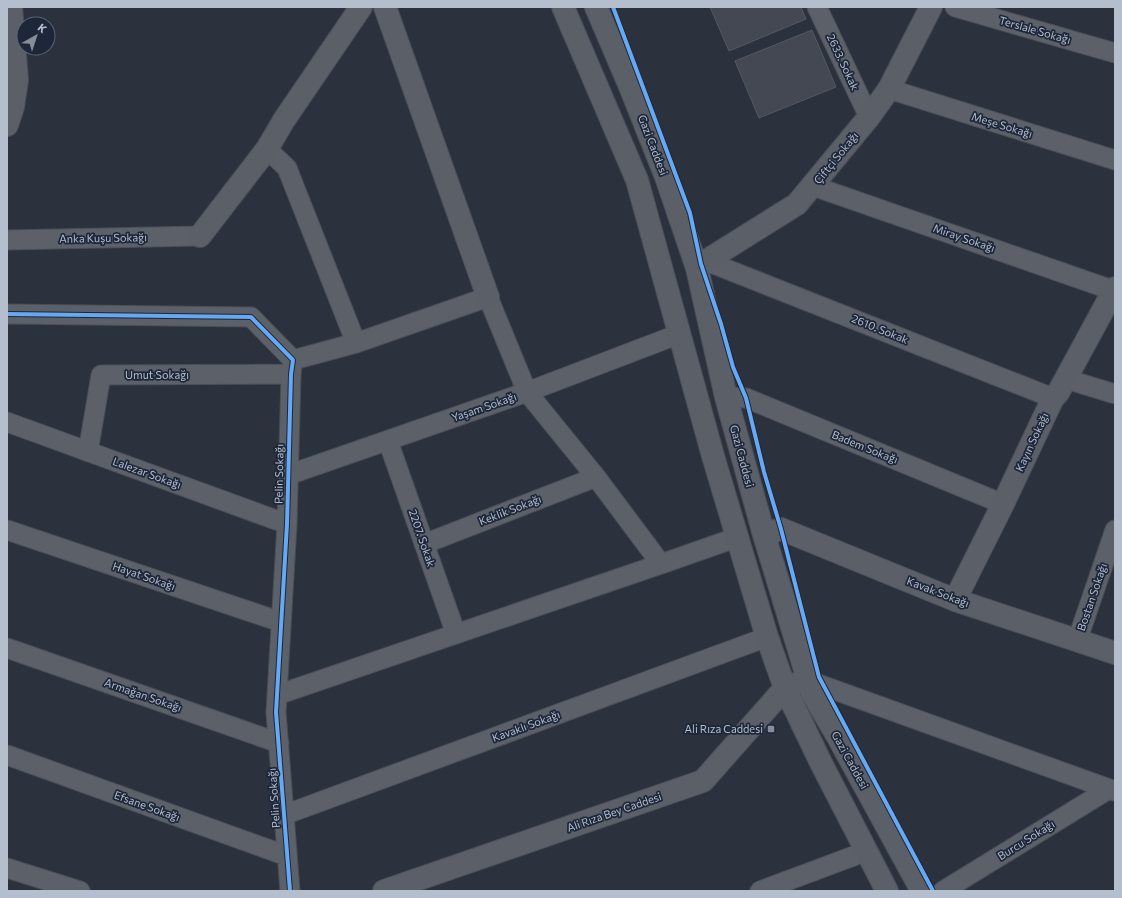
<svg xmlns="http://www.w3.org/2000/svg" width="1122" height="898" font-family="Commissioner,sans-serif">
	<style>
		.building { fill: #434852; stroke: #535a64 }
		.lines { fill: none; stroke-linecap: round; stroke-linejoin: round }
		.street-casing { stroke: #4a4e57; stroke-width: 21 }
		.secondary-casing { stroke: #4a4e57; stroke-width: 24 }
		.street { stroke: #5c6069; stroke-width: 19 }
		.secondary { stroke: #5a5f68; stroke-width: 22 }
		.cycleway-casing { stroke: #1d2739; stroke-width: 6 }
		.cycleway { stroke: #66a8f1; stroke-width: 4 }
		.poi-dot { fill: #858d9b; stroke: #1d2739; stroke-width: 1.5 }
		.labels { text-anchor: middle; stroke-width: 3.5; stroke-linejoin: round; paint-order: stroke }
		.street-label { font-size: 11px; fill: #b5becd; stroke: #1d2739 }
		.poi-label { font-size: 11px; fill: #b5becd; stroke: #1d2739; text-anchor: end }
	</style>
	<rect width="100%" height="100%" fill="#2b323d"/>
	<path class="building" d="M710,7H801L806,19L729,51Z
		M812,30L836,87L759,118L735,61Z"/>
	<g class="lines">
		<g class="street-casing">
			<path id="street" d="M817,7L869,117
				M955,7L1115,53
				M889,89L1115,160
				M267,149L287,168L356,343
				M813,186L1115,291
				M7,240L200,236
				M706,261L1053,398
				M7,314L251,317L293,360L291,374L287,524L276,712L290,891
				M293,360L356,343L488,297L527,392L596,477L661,564L738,537
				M1066,379L1115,394
				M726,397L746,398L1003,504
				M7,422L287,524
				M388,441L456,634
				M88,452L101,375L291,374
				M288,475L527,392L679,334
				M7,530L281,622
				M424,544L596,477
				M1077,641L1115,530
				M7,648L279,743
				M807,680L1115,791
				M277,695L661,564
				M7,755L287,856
				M284,815L767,637
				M7,868L80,891
				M760,891L867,851
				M943,891L1109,789"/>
		</g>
		<g class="secondary-casing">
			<path id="secondary" d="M385,7L488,297
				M563,7L637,180L713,456L767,637L785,688L821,763L887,891
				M596,7L631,89L666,177L697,268L726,397L764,535L812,693L839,739L922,891
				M7,125L13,107L17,80L11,7
				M200,236L267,149L284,120L361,7
				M697,268L706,261L797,204L869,117L889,89L931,7
				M764,535L781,529L955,600L1115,653
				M955,600L1003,504L1053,398L1058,393L1115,288
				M384,891L703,781L785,688L798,683"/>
		</g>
		<use href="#street" class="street"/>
		<use href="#secondary" class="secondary"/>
		<g class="cycleway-casing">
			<path id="cycleway" d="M613,7L690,213L701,264L721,324L733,367L746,398L764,472L781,529L819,677L933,891
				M7,314L251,317L293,360L291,374L287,524L276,712L290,891"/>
		</g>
		<use href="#cycleway" class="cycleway"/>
	</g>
	<rect class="poi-dot" x="767" y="725" width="8" height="8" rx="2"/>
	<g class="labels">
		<g class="street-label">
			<text transform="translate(1035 30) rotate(16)" y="4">Terslale Sokağı</text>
			<text transform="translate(843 62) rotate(65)" y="4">2633. Sokak</text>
			<text transform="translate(1002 125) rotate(17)" y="4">Meşe Sokağı</text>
			<text transform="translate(653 145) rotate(69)" y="4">Gazi Caddesi</text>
			<text transform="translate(836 158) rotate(-51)" y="4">Çiftçi Sokağı</text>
			<text transform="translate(103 238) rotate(-1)" y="4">Anka Kuşu Sokağı</text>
			<text transform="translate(964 238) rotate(19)" y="4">Miray Sokağı</text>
			<text transform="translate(880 329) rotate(22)" y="4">2610. Sokak</text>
			<text x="157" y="379">Umut Sokağı</text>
			<text transform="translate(484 407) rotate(-19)" y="4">Yaşam Sokağı</text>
			<text transform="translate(1032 442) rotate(-65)" y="4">Kayın Sokağı</text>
			<text transform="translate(865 447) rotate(22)" y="4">Badem Sokağı</text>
			<text transform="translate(742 456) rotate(75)" y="4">Gazi Caddesi</text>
			<text transform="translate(147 473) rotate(20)" y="4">Lalezar Sokağı</text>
			<text transform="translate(279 474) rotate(-89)" y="4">Pelin Sokağı</text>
			<text transform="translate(510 510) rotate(-21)" y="4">Keklik Sokağı</text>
			<text transform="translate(422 538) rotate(71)" y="4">2207. Sokak</text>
			<text transform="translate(144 576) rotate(19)" y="4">Hayat Sokağı</text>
			<text transform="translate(938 592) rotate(21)" y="4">Kavak Sokağı</text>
			<text transform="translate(1092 597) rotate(-71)" y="4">Bostan Sokağı</text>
			<text transform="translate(143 695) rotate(19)" y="4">Armağan Sokağı</text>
			<text transform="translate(526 726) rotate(-20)" y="4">Kavaklı Sokağı</text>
			<text transform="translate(850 760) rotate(61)" y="4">Gazi Caddesi</text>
			<text transform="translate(274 798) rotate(-94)" y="4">Pelin Sokağı</text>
			<text transform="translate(147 806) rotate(20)" y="4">Efsane Sokağı</text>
			<text transform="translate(614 812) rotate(-19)" y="4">Ali Rıza Bey Caddesi</text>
			<text transform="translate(1026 840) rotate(-32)" y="4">Burcu Sokağı</text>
		</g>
		<g class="poi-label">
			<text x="763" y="733">Ali Rıza Caddesi</text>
		</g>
	</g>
	<rect width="1122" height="898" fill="none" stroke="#b5becd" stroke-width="16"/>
	<g transform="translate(36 36) rotate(39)"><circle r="19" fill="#1d2739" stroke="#5a6374"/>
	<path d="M0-3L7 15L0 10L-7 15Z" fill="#858d9b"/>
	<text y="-6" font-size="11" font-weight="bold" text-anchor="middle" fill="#b5becd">K</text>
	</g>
</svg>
